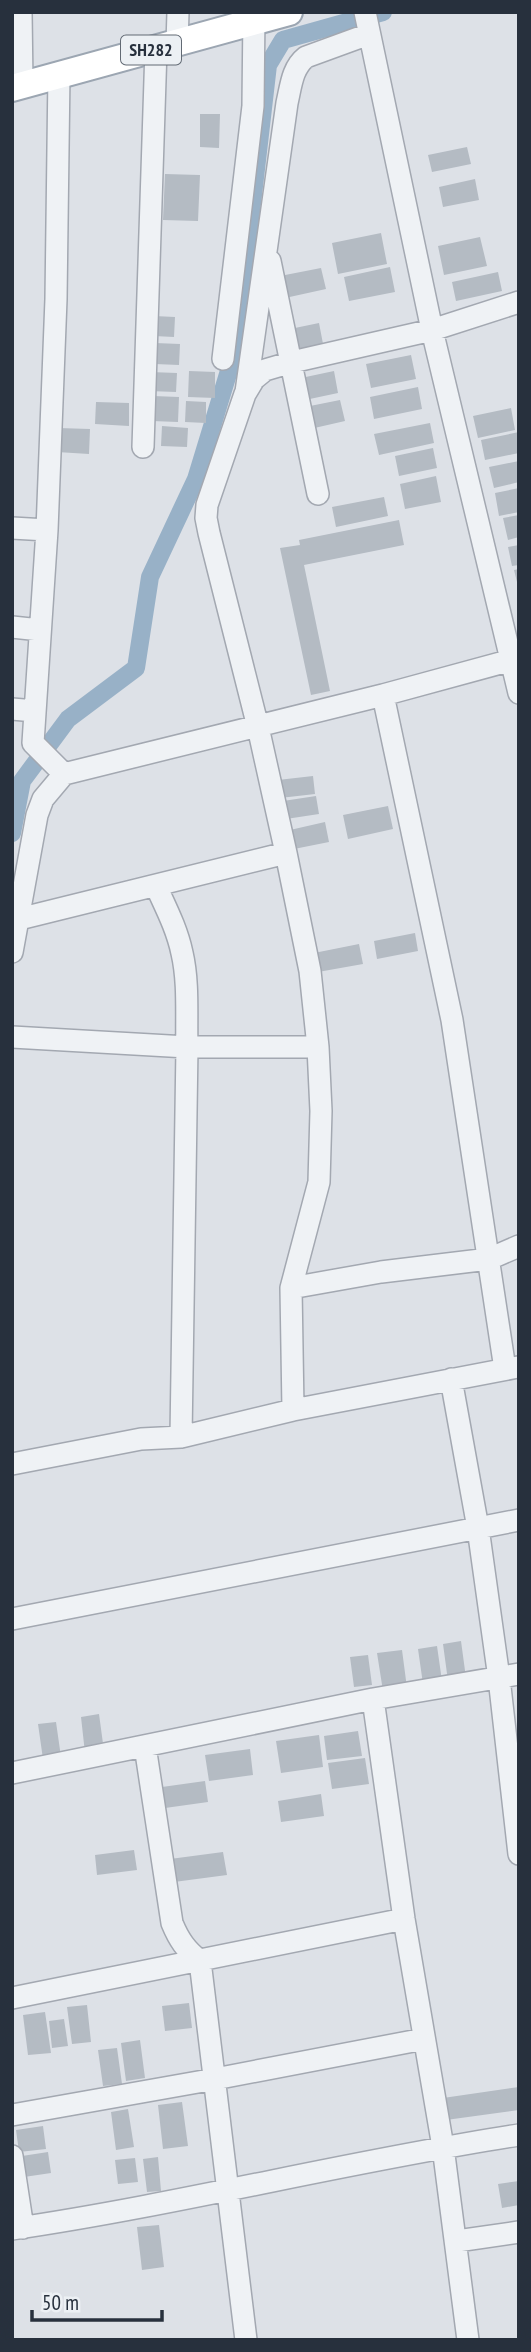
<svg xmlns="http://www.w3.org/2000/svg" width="531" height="2352" font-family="'PT Sans Narrow',sans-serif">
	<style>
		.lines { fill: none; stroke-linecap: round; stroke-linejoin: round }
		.canal { stroke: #98b1c7; stroke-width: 18 }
		.building { fill: #b4bbc3 }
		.minor-casing { stroke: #a3a8b1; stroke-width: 24 }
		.major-casing { stroke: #9ca6b2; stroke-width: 30 }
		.minor { stroke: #eff2f5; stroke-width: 21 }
		.major { stroke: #fff; stroke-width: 26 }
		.labels { text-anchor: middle; stroke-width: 6; stroke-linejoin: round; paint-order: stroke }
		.shield { fill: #ecf0f4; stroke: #626a74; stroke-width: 2 }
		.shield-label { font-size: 18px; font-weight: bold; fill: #27303d }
	</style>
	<rect width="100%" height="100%" fill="#dde1e7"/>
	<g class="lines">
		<path class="canal" d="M12,833L22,781L68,719L136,668L150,577L196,479L235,351L268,65L283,40L383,12"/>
	</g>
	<path class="building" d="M200,114H220L219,148L200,147Z
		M467,147L471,164L432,172L428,155Z
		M165,174L200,175L198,221L163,220Z
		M475,179L479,200L443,207L439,187Z
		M381,233L387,264L338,274L332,243Z
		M480,237L487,266L444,275L438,246Z
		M390,267L395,292L349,301L344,277Z
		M321,268L326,289L285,298L280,276Z
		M498,272L502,291L456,301L452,282Z
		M154,316L175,317L174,337L154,336Z
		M319,323L324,349L295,355L290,329Z
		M155,343L180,344L179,365L155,364Z
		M411,355L416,379L371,388L366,364Z
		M189,371L215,372V398L188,397Z
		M334,371L338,393L305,400L301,378Z
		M150,372L177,373L176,392L149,391Z
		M418,387L422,409L374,419L370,397Z
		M153,396L179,397L178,422L152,421Z
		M340,400L345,421L310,429L305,407Z
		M186,401L206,402V423L185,422Z
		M96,402L129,403V426L95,424Z
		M511,408L515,430L478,438L473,416Z
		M430,423L434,443L379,455L374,434Z
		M162,426L188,428L187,447L161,446Z
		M58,428L90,429L89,454L57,452Z
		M519,432V453L485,460L481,440Z
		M433,448L437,468L399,476L395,456Z
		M519,461V482L494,488L489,467Z
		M436,476L441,502L405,509L400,484Z
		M519,488V512L499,516L495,493Z
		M384,497L388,516L336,527L332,507Z
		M519,515V537L508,540L503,518Z
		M399,520L404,545L304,565L330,691L311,695L280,548L300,545L299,540Z
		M519,545V565L512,566L508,547Z
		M519,569V586H518L514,570Z
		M313,776L315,794L280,798L278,780Z
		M316,796L319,814L286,819L283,801Z
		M388,806L393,829L348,839L343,815Z
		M325,822L329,842L294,849L290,830Z
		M415,933L418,951L377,959L374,941Z
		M359,944L363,964L318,972L314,953Z
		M461,1641L466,1678L448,1681L443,1644Z
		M437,1646L442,1681L423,1684L418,1649Z
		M402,1650L407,1688L383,1691L377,1653Z
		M368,1655L372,1685L354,1687L350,1657Z
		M99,1714L104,1751L85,1753L81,1717Z
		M56,1722L61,1757L43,1759L38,1724Z
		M358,1731L362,1756L327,1760L324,1736Z
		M319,1735L323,1767L281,1773L276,1741Z
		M250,1749L253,1775L209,1781L205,1755Z
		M365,1758L369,1784L332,1789L328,1763Z
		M205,1781L208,1802L165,1808L162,1787Z
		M321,1794L324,1816L281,1822L278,1801Z
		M134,1850L137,1870L97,1875L95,1855Z
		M223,1852L227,1875L174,1882L170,1859Z
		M189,2003L192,2028L165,2031L162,2006Z
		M87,2005L91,2042L72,2044L67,2007Z
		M45,2012L51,2053L28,2055L23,2015Z
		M64,2019L68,2046L52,2048L49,2021Z
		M140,2040L145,2078L126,2081L121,2043Z
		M117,2048L122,2084L103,2086L98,2050Z
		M519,2087V2110L446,2120L443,2098Z
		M182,2102L188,2146L163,2149L158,2105Z
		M128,2109L134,2147L116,2150L111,2112Z
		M43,2126L46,2149L19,2152L16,2130Z
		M48,2152L51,2173L24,2177L22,2156Z
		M158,2157L161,2191L147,2192L143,2159Z
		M135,2158L138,2182L118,2184L115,2160Z
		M519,2181V2205L502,2208L498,2184Z
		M159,2225L164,2267L142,2270L137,2227Z"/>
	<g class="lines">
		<g class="minor-casing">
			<path id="minor" d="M21,12L22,84
				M365,12L432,330L519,693
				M177,44L178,12
				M270,261L318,494
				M223,359L253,106L254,12
				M246,392L287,103C291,86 292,68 306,57L369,34
				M143,447L156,49
				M12,528L47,530L33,743L64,774L383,695L519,658
				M47,530L56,299L59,73
				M12,627L40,630
				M383,695L452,1020L505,1369
				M12,709L35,711
				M156,886C166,908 177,929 182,953C189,983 186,1017 187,1047L181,1437
				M19,919L286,853
				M12,952L37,815L43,799L64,774
				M12,1037L187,1047H318
				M291,1288L381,1272L489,1259L519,1246
				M451,1379L478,1528L499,1678L519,1854
				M293,1410L291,1288L319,1182L321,1111L318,1047L310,971L286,853L258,727L209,533L206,518L207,505L245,394L254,379L265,370L292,362L432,330L519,302
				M12,1464L141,1439L181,1437L293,1410L518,1367
				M12,1619L519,1520
				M145,1746L172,1923C179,1940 186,1950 200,1961L246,2340
				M12,1773L373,1699
				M12,1998L404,1919
				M12,2115L215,2079L424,2039
				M12,2156L23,2228
				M12,2229C182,2204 349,2161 519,2135
				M457,2241L519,2232
				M468,2340L443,2147L404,1919L373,1699L519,1674"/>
		</g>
		<g class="major-casing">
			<path id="major" d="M12,88L289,12"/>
		</g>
		<use href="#minor" class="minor"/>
		<use href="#major" class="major"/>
	</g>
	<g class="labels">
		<rect class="shield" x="121" y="35.5" width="60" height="29" rx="5"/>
		<g class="shield-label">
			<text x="151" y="56">SH282</text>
		</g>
	</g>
	<rect width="531" height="2352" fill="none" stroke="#27303d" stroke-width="28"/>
	<path d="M32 2310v10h130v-10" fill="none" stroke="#27303d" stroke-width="3.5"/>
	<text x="42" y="2310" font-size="21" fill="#27303d" stroke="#ecf0f4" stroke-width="5" paint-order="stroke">50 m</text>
</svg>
